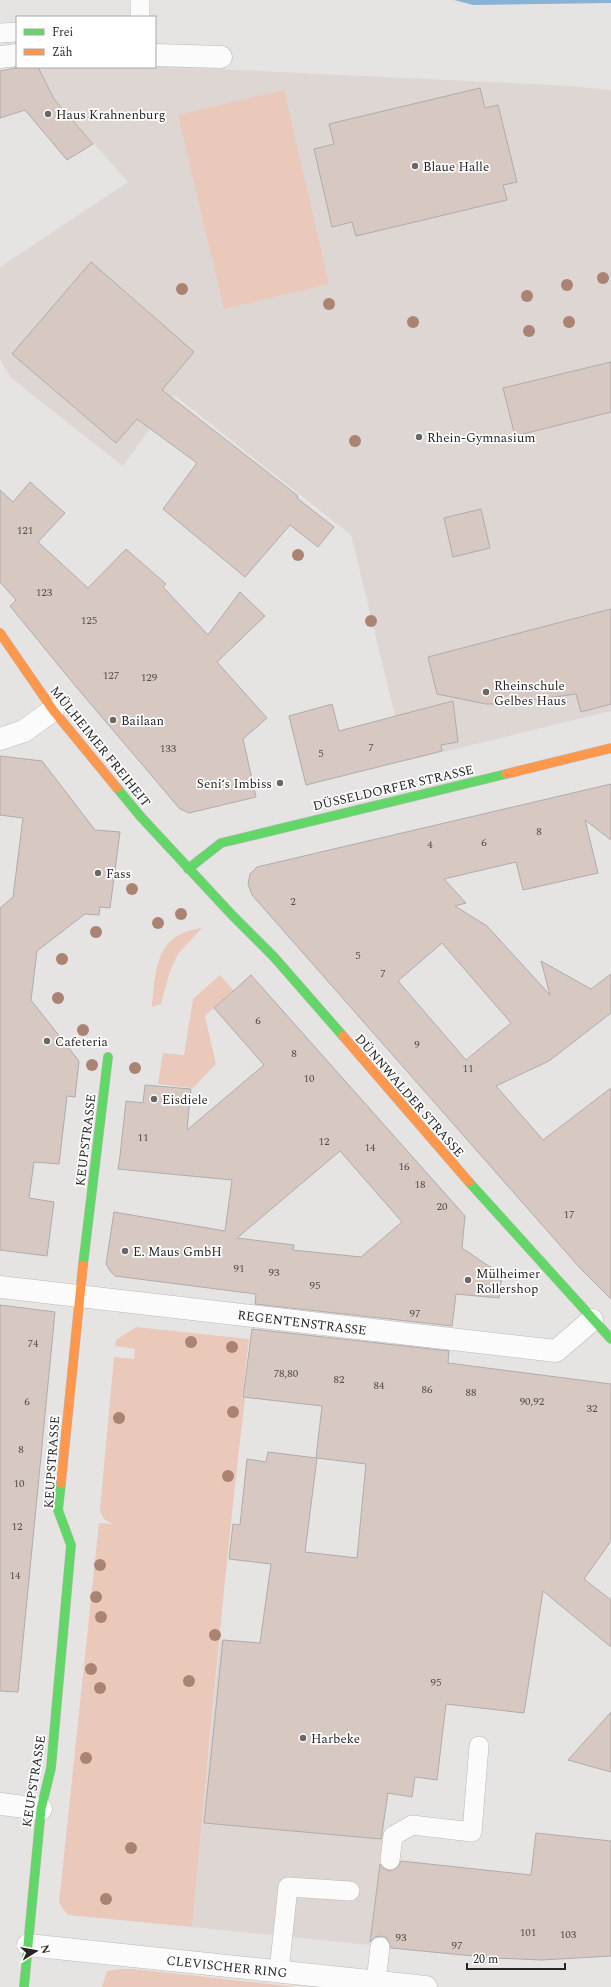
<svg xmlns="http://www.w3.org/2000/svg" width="611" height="1987" font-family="Spectral,serif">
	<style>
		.built { fill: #ddd6d3 }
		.green { fill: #eac9bb }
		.water { fill: #88b3d6 }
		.building { fill: #d8c8c2; stroke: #aeacac; fill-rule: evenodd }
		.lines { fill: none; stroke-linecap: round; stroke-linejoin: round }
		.lane-casing { stroke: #b9b8b8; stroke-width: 20 }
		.street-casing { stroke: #b9b8b8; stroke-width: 23 }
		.fast-casing { stroke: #b9b8b8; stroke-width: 10 }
		.slow-casing { stroke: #b9b8b8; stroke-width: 10 }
		.lane { stroke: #fbfbfb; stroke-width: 19 }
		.street { stroke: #fbfbfb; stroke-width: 22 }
		.fast { stroke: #63d668; stroke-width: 9 }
		.slow { stroke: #ff974d; stroke-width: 9 }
		.tree { fill: #aa8373 }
		.poi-dot { fill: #696867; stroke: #fff; stroke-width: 1.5 }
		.labels { text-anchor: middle; stroke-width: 3.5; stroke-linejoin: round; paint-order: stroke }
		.number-label { font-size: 11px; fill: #524e4c }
		.poi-label { font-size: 13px; fill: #262524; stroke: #fff; text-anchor: start }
		.street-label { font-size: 13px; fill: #262524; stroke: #fff }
	</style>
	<rect width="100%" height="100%" fill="#e6e4e3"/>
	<path class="built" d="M155,66L572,86L611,90V711L406,761L351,535L174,395L123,466L11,378L0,359V267L128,182L54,99L38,67Z
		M220,1639L374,1655L388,1793L370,1945L192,1927Z"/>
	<path class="green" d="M284,90L329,284L224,309L178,115Z
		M202,928L178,954L170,971L161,1004L152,1007C156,969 155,934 202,928Z
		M220,975L233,990L205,1016L216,1064L193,1088L158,1084L163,1053L184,1055L193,999Z
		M136,1327L249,1339L242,1398H245C224,1574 209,1751 192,1927L68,1915L59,1903L99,1523L115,1524C106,1522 102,1519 100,1509L114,1357L134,1359L135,1349L115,1346L116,1340Z
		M120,1969H134L297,1987H102L107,1971Z"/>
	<path class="water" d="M454,0H611V3L473,5Z"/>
	<path class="building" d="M20,67H38L54,99L93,144L67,160L25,110L0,118V71Z
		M480,88L485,108L498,105L517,182L503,185L507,200L356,236L352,222L332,227L314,149L334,144L329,124Z
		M91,262L194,352L162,390L298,496L297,498L334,527L318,547L290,525L245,577L163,509L197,463L137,419L116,443L12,354Z
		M611,362V412L515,436L503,388Z
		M30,482L65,513L38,542L88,588L126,549L166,584L163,587L208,635L240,592L265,616L217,662L267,718L243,739L256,797L189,813L180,809L78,689L10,606L16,600L0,582V490L13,502Z
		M481,509L490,548L453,557L444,518Z
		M611,609V704L581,712L576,694L502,704H486L437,694L428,657Z
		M453,701L458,742L441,745L442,751L306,785L289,716L332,704L339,731Z
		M0,756L42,761L95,830L120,832L110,908L100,907L99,915L85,914L37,951L31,1000L79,1061L75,1097L67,1096L59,1164L34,1162L29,1198L54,1202L47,1256L0,1250V908L13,897L23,818L0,815Z
		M611,784V840L585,820L598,873L523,890L516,862L444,879L466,903L455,906L487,926L550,995L541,961L591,989L611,974V1013L549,1061L496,1086L543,1140L611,1088V1299L580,1268L252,895L248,884L250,874L257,867ZM442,943L511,1023L466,1060L398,981Z
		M251,975L465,1216L462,1248L502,1275L499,1298L456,1294L452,1326L255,1304L256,1294L115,1276L111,1272L106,1264L114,1212L225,1231L232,1180L118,1169L120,1156L126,1101L143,1103L145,1085L191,1089L187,1130L264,1065L214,1008ZM340,1151L402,1222L361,1257L293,1250L294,1245L237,1238Z
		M0,1305L55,1312L18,1692L0,1691Z
		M252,1329L449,1351L448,1363L611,1384V1541L584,1579L611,1600V1647L543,1591L524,1713L446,1704L437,1780L415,1777L412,1797L388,1793L381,1839L204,1823L223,1640L260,1643L271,1564L229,1559L233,1524L240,1525L247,1459L266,1462L268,1452L316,1458L322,1406L243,1397ZM317,1458L366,1464L357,1558L305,1552Z
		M611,1712V1772L568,1760Z
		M536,1833L611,1841V1956L542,1960L494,1958L391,1948L387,1938L382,1936L375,1937L370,1942L380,1864L383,1868L389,1871L398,1867L401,1861L531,1875Z"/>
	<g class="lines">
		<g class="lane-casing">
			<path id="lane" d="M140,0V17
				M0,33L17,32
				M390,1860L393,1836L412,1825L472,1832L479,1746
				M279,1971L288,1887L350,1891
				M376,1982L380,1947"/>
		</g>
		<g class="street-casing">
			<path id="street" d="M155,55L221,57
				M0,57L17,55
				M0,739L24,731L53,710
				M0,1287L556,1351L592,1320
				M0,1804L41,1809
				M28,1945L426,1987"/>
		</g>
		<g class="fast-casing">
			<path id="fast" d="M117,788L141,817L232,915L274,957L343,1036
				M188,869L221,843L506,774
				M469,1182L611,1339
				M83,1265L108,1057
				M24,1987L41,1809L51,1768L71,1545L58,1510L61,1483"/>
		</g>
		<g class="slow-casing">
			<path id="slow" d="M0,633L53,710L117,788
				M506,774L611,748
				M343,1036L469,1182
				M61,1483L83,1265"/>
		</g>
		<use href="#lane" class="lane"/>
		<use href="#street" class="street"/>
		<use href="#fast" class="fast"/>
		<use href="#slow" class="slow"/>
	</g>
	<g class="tree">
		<circle cx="603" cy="278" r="6"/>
		<circle cx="567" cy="285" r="6"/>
		<circle cx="182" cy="289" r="6"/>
		<circle cx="527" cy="296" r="6"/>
		<circle cx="329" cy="304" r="6"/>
		<circle cx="413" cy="322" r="6"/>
		<circle cx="569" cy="322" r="6"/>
		<circle cx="529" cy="331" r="6"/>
		<circle cx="355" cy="441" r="6"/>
		<circle cx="298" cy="555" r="6"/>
		<circle cx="371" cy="621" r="6"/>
		<circle cx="132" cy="889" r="6"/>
		<circle cx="181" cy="914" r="6"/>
		<circle cx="158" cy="923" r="6"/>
		<circle cx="96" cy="932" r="6"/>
		<circle cx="62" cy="959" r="6"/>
		<circle cx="58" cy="998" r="6"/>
		<circle cx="83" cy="1030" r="6"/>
		<circle cx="92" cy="1065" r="6"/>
		<circle cx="135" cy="1068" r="6"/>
		<circle cx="191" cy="1342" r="6"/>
		<circle cx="232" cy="1347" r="6"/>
		<circle cx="233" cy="1412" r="6"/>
		<circle cx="119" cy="1418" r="6"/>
		<circle cx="228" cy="1476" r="6"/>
		<circle cx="100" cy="1565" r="6"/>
		<circle cx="96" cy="1597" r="6"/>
		<circle cx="101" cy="1617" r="6"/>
		<circle cx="215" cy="1635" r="6"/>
		<circle cx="91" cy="1669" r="6"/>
		<circle cx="189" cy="1681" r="6"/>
		<circle cx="100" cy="1688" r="6"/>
		<circle cx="86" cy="1758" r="6"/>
		<circle cx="131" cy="1848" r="6"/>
		<circle cx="106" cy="1899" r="6"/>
	</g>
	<g class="poi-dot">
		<circle cx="48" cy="114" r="4"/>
		<circle cx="415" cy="166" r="4"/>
		<circle cx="419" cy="437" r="4"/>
		<circle cx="486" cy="692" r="4"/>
		<circle cx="113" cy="720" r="4"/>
		<circle cx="280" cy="783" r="4"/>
		<circle cx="98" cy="873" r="4"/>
		<circle cx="47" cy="1041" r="4"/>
		<circle cx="154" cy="1099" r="4"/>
		<circle cx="125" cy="1251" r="4"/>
		<circle cx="468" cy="1280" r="4"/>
		<circle cx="303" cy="1738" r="4"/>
	</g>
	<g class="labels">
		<g class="number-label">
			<text x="25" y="534">121</text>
			<text x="44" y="596">123</text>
			<text x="89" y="624">125</text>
			<text x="111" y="679">127</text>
			<text x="149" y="681">129</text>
			<text x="371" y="751">7</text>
			<text x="168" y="752">133</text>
			<text x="321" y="757">5</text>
			<text x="539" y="835">8</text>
			<text x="484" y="846">6</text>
			<text x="430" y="848">4</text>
			<text x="293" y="905">2</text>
			<text x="358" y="959">5</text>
			<text x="383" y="977">7</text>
			<text x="258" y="1024">6</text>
			<text x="417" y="1048">9</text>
			<text x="294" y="1057">8</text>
			<text x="468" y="1072">11</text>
			<text x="309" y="1082">10</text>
			<text x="143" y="1141">11</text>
			<text x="324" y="1145">12</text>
			<text x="370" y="1151">14</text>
			<text x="404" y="1170">16</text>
			<text x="420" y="1188">18</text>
			<text x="442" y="1210">20</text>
			<text x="569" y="1218">17</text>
			<text x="239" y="1272">91</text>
			<text x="274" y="1276">93</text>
			<text x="315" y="1289">95</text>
			<text x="415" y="1317">97</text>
			<text x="33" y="1347">74</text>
			<text x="286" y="1377">78,80</text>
			<text x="339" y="1383">82</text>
			<text x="379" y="1389">84</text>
			<text x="427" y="1393">86</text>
			<text x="471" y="1396">88</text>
			<text x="27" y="1405">6</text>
			<text x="532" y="1405">90,92</text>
			<text x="592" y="1412">32</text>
			<text x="21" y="1453">8</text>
			<text x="19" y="1487">10</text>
			<text x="17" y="1530">12</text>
			<text x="15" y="1579">14</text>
			<text x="436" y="1686">95</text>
			<text x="528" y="1936">101</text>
			<text x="568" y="1938">103</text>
			<text x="401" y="1941">93</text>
			<text x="457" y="1949">97</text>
		</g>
		<g class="poi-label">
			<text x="56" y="119">Haus Krahnenburg</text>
			<text x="423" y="171">Blaue Halle</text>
			<text x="427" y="442">Rhein-Gymnasium</text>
			<text x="494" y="690">Rheinschule<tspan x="494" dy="15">Gelbes Haus</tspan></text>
			<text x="121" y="725">Bailaan</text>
			<text x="272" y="788" text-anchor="end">Seni‘s Imbiss</text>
			<text x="106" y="878">Fass</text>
			<text x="55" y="1046">Cafeteria</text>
			<text x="162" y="1104">Eisdiele</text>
			<text x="133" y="1256">E. Maus GmbH</text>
			<text x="476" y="1278">Mülheimer<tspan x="476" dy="15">Rollershop</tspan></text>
			<text x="311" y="1743">Harbeke</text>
		</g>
		<g class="street-label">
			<text transform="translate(101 746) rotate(51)" y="5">MÜLHEIMER FREIHEIT</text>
			<text transform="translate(393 787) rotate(-13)" y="5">DÜSSELDORFER STRASSE</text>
			<text transform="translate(410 1095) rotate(49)" y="5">DÜNNWALDER STRASSE</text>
			<text transform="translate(85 1140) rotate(-83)" y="5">KEUPSTRASSE</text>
			<text transform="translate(302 1322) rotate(7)" y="5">REGENTENSTRASSE</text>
			<text transform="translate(51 1462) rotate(-86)" y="5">KEUPSTRASSE</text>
			<text transform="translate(33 1781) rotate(-81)" y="5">KEUPSTRASSE</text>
			<text transform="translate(227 1966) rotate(6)" y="5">CLEVISCHER RING</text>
		</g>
	</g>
	<rect x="16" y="16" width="140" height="52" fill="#ffffff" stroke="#a8a8a7"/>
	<rect x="24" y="29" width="20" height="6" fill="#63d668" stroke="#a8a8a7"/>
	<text x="52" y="36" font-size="12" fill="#262524">Frei</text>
	<rect x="24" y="49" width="20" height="6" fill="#ff974d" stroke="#a8a8a7"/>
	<text x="52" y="56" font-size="12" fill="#262524">Zäh</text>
	<g transform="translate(36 1951) rotate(79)" stroke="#ffffff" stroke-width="3" paint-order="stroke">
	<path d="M0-3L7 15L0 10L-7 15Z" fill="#262524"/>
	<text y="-6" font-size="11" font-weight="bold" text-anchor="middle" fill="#262524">N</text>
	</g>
	<path d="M467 1963v6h98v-6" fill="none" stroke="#262524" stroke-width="2"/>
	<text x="473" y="1963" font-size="12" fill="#262524" stroke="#ffffff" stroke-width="3" paint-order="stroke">20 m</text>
</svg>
